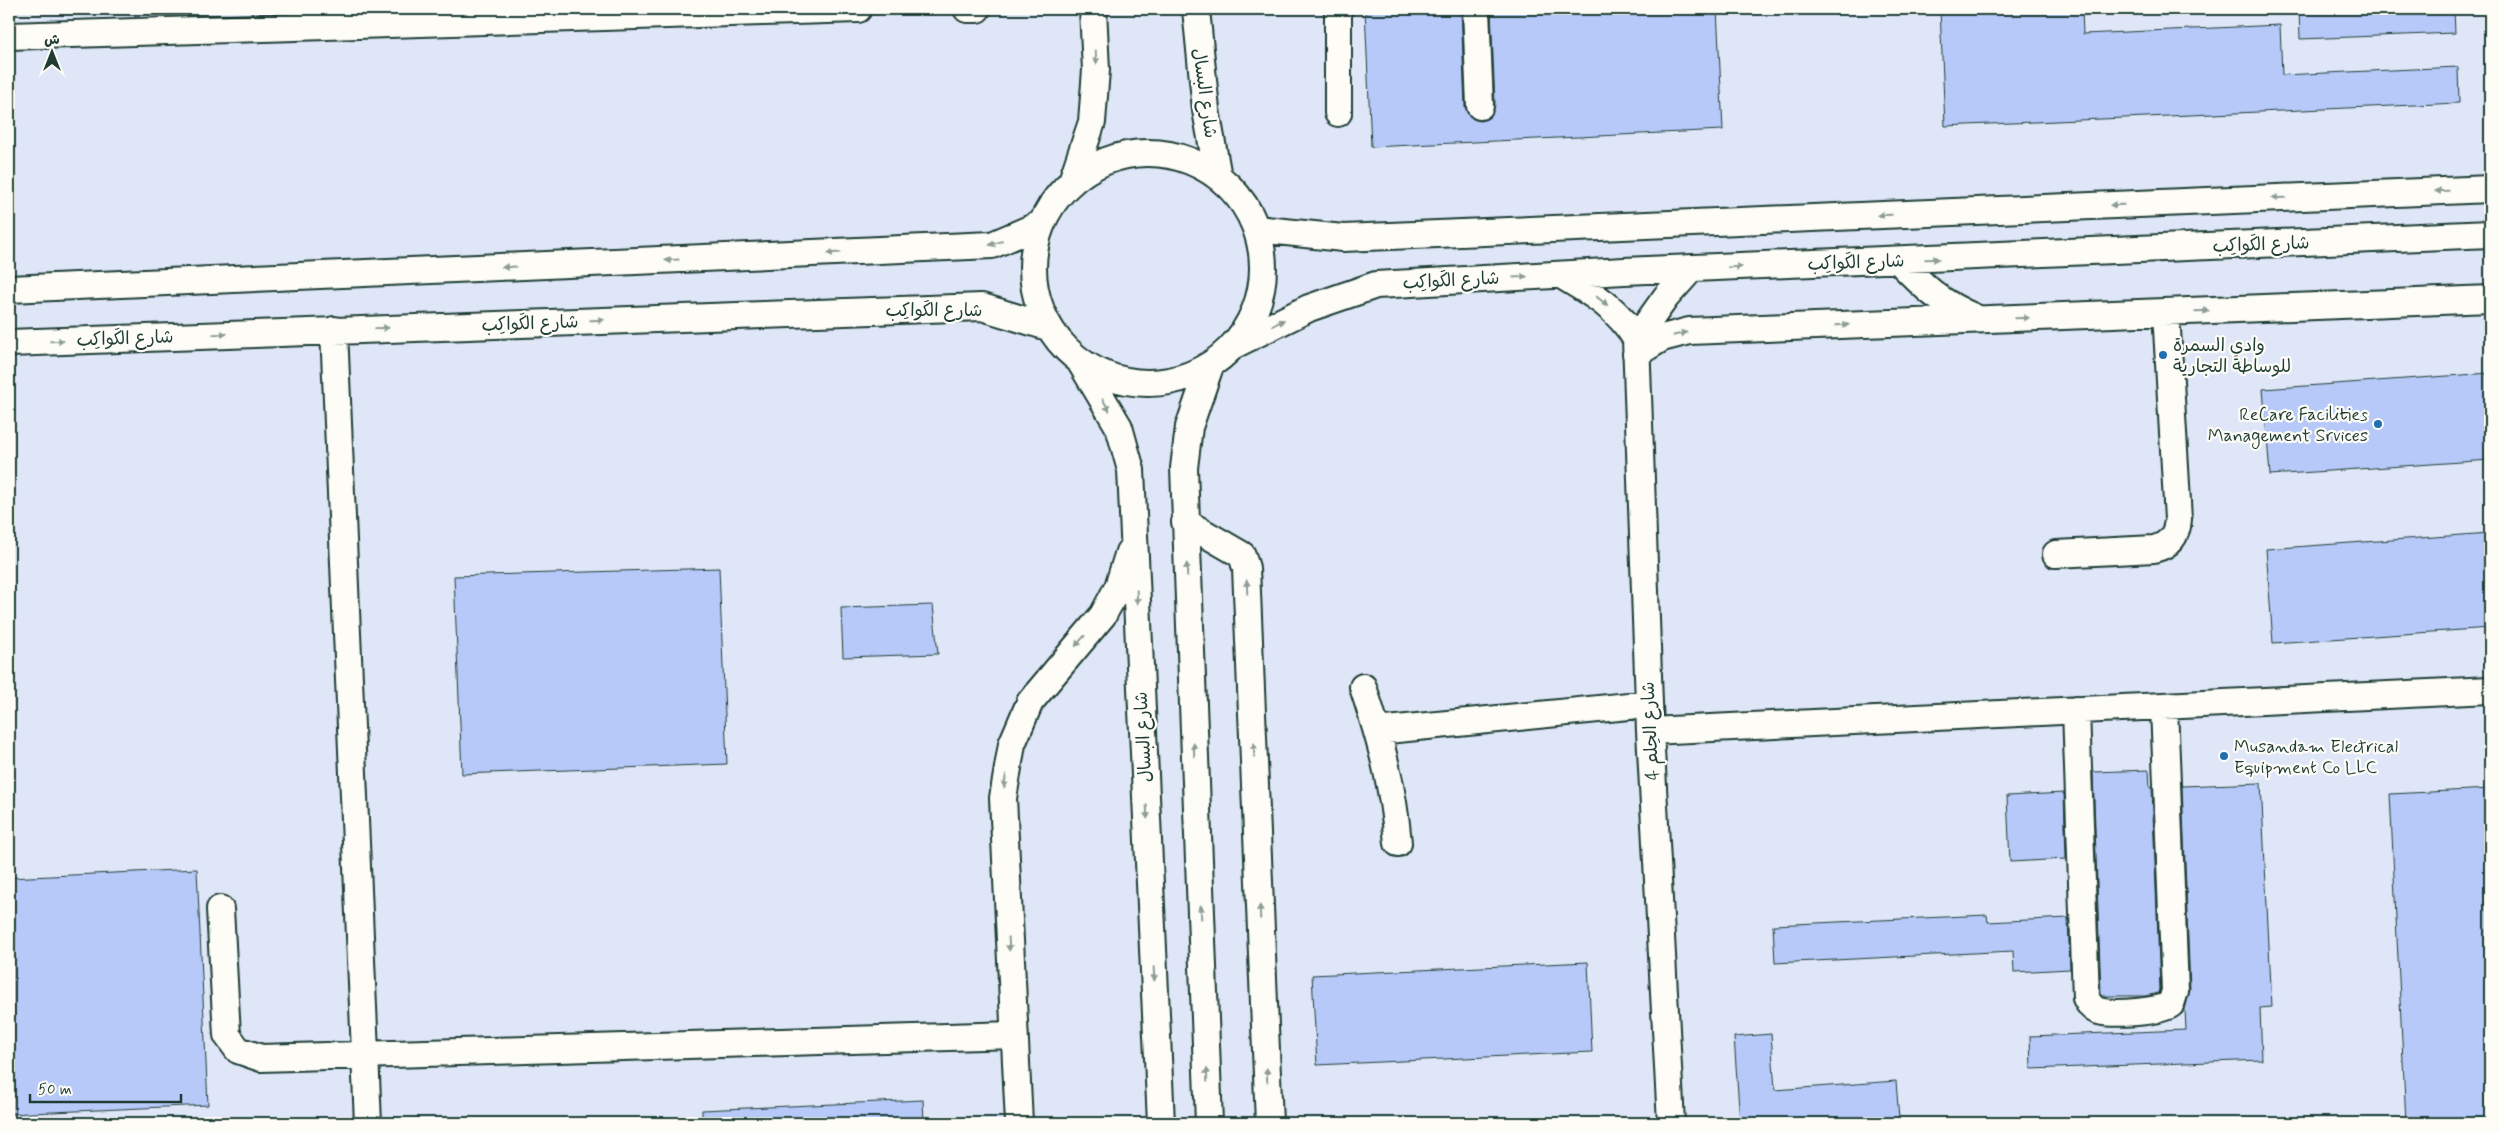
<svg xmlns="http://www.w3.org/2000/svg" width="2499" height="1132" font-family="Mynerve,'Playpen Sans Arabic',sans-serif">
	<style>
		.built { fill: #dee6f8 }
		.building { fill: #b6c9f9; stroke: #1f3d34 }
		.lines { fill: none; stroke-linecap: round; stroke-linejoin: round }
		.minor-casing { stroke: #1f3d34; stroke-width: 30 }
		.minor { stroke: #fdfcf7; stroke-width: 26 }
		.oneway { fill: #8e9c96 }
		.poi-dot { fill: #1f6fb2; stroke: #fdfcf7; stroke-width: 2 }
		.labels { text-anchor: middle; stroke-width: 4.5; stroke-linejoin: round; paint-order: stroke }
		.street-label { font-size: 18px; fill: #1f3d34; stroke: #fdfcf7 }
		.poi-label { font-size: 18px; fill: #1f3d34; stroke: #fdfcf7; text-anchor: start }
	</style>
	<rect width="100%" height="100%" fill="#eff2f7"/>
	<filter id="ink" filterUnits="userSpaceOnUse"><feTurbulence type="fractalNoise" baseFrequency=".02" numOctaves="2"/><feDisplacementMap in="SourceGraphic" scale="10" xChannelSelector="R" yChannelSelector="G"/><feConvolveMatrix kernelMatrix="1 2 1 2 8 2 1 2 1" color-interpolation-filters="sRGB"/></filter>
	<g filter="url(#ink)">
		<path class="built" d="M9,9H2490V1123H9Z"/>
		<path class="building" d="M1365,9H1461L1465,107L1468,114L1473,119L1480,121L1488,118L1493,112L1495,105L1491,9H1717L1723,130L1371,147Z
			M1940,9H2082L2083,34L2280,25L2282,75L2458,67L2459,103L1945,126Z
			M2299,9H2454L2455,33L2300,39Z
			M2490,373V460L2270,475L2263,389Z
			M2490,533V628L2273,643L2266,549Z
			M719,568L727,764L462,774L454,576Z
			M933,605L938,654L843,657L841,608Z
			M2149,770L2150,788H2152L2160,989L2159,993L2145,996H2103L2101,994L2093,772Z
			M2261,783L2272,1007L2260,1008L2262,1060L2031,1069L2030,1036L2186,1030L2185,1009L2190,990L2182,786Z
			M2490,789V1123H2406L2390,794Z
			M2064,793L2066,859L2010,862L2007,796Z
			M197,869L208,1105L9,1114V878Z
			M1987,915L1988,922L2068,918L2070,969L2014,972L2013,951L1775,963L1773,925Z
			M1588,962L1592,1052L1317,1065L1312,975Z
			M1771,1034L1775,1090L1896,1081L1899,1119L1837,1123H1740L1734,1037Z
			M923,1100L924,1123H702V1110Z"/>
		<g class="lines">
			<g class="minor-casing">
				<path id="minor" d="M967,9H977
					M1196,9L1206,110L1218,177
					M1338,9V113
					M1476,9L1480,106
					M9,36L858,9
					M1033 268a115 115 0 1 1 230 0a115 115 0 1 1-230 0Z
					M1072,181L1092,122L1096,70L1093,9
					M1257,229L1343,238L2490,189
					M1898,260C1925,288 1940,303 1976,318
					M1561,275C1591,293 1618,308 1636,339L1650,731L1671,1123
					M9,289L992,245L1041,224
					M334,330L368,1123
					M1636,339L1666,297L1692,268
					M9,343L982,307L1048,327
					M1234,345L1309,308L1376,285L1624,271L2490,234
					M1636,354L1662,338L1689,331L2490,299
					M1081,363L1119,427L1131,470L1161,1123
					M1185,522L1242,555L1246,568L1269,1123
					M2056,554L2154,549C2170,545 2177,535 2178,519L2166,312
					M1363,687C1381,742 1393,785 1398,843
					M2076,710L2086,998C2089,1004 2092,1009 2099,1011C2113,1015 2161,1012 2171,1004L2175,991L2164,706
					M1377,731L1649,704
					M1650,731L2490,690
					M220,909L227,1035L238,1050L261,1058L1014,1035
					M1019,1123L1003,798L1012,744L1030,702L1103,615L1118,587L1129,552
					M1209,1123L1184,468L1189,427L1210,366"/>
			</g>
			<use href="#minor" class="minor"/>
		</g>
		<defs><path id="oneway-solid" d="M-6-.8H1V-3.2L6.5 0L1 3.2V.8H-6Z" transform="scale(1.25)"/></defs>
		<g class="oneway">
			<use href="#oneway-solid" transform="translate(1096 57) rotate(87)"/>
			<use href="#oneway-solid" transform="translate(2442 191) rotate(178)"/>
			<use href="#oneway-solid" transform="translate(2279 198) rotate(178)"/>
			<use href="#oneway-solid" transform="translate(2117 205) rotate(178)"/>
			<use href="#oneway-solid" transform="translate(1885 215) rotate(178)"/>
			<use href="#oneway-solid" transform="translate(996 243) rotate(162)"/>
			<use href="#oneway-solid" transform="translate(834 253) rotate(177)"/>
			<use href="#oneway-solid" transform="translate(1932 259) rotate(-2)"/>
			<use href="#oneway-solid" transform="translate(672 260) rotate(177)"/>
			<use href="#oneway-solid" transform="translate(509 267) rotate(177)"/>
			<use href="#oneway-solid" transform="translate(1735 267) rotate(-2)"/>
			<use href="#oneway-solid" transform="translate(1520 277) rotate(-3)"/>
			<use href="#oneway-solid" transform="translate(1602 301) rotate(38)"/>
			<use href="#oneway-solid" transform="translate(2202 311) rotate(-2)"/>
			<use href="#oneway-solid" transform="translate(2022 318) rotate(-2)"/>
			<use href="#oneway-solid" transform="translate(597 320) rotate(-2)"/>
			<use href="#oneway-solid" transform="translate(1278 323) rotate(-27)"/>
			<use href="#oneway-solid" transform="translate(1842 325) rotate(-2)"/>
			<use href="#oneway-solid" transform="translate(382 328) rotate(-2)"/>
			<use href="#oneway-solid" transform="translate(220 334) rotate(-2)"/>
			<use href="#oneway-solid" transform="translate(1680 334) rotate(-14)"/>
			<use href="#oneway-solid" transform="translate(57 341) rotate(-2)"/>
			<use href="#oneway-solid" transform="translate(1106 405) rotate(60)"/>
			<use href="#oneway-solid" transform="translate(1187 570) rotate(-92)"/>
			<use href="#oneway-solid" transform="translate(1247 587) rotate(-92)"/>
			<use href="#oneway-solid" transform="translate(1137 597) rotate(87)"/>
			<use href="#oneway-solid" transform="translate(1080 641) rotate(131)"/>
			<use href="#oneway-solid" transform="translate(1194 750) rotate(-92)"/>
			<use href="#oneway-solid" transform="translate(1254 750) rotate(-92)"/>
			<use href="#oneway-solid" transform="translate(1005 781) rotate(99)"/>
			<use href="#oneway-solid" transform="translate(1147 812) rotate(87)"/>
			<use href="#oneway-solid" transform="translate(1201 912) rotate(-92)"/>
			<use href="#oneway-solid" transform="translate(1260 912) rotate(-92)"/>
			<use href="#oneway-solid" transform="translate(1009 944) rotate(87)"/>
			<use href="#oneway-solid" transform="translate(1154 974) rotate(87)"/>
			<use href="#oneway-solid" transform="translate(1207 1075) rotate(-92)"/>
			<use href="#oneway-solid" transform="translate(1267 1075) rotate(-92)"/>
		</g>
	</g>
	<g class="poi-dot">
		<circle cx="2163" cy="355" r="5"/>
		<circle cx="2378" cy="424" r="5"/>
		<circle cx="2224" cy="756" r="5"/>
	</g>
	<g class="labels">
		<g class="street-label">
			<text transform="translate(1205 93) rotate(82)" y="6">شارع البسال</text>
			<text transform="translate(2261 244) rotate(-2)" y="6">شارع الكَواكِب</text>
			<text transform="translate(1856 262) rotate(-2)" y="6">شارع الكَواكِب</text>
			<text transform="translate(1451 280) rotate(-3)" y="6">شارع الكَواكِب</text>
			<text x="934" y="316">شارع الكَواكِب</text>
			<text transform="translate(530 323) rotate(-2)" y="6">شارع الكَواكِب</text>
			<text transform="translate(125 338) rotate(-2)" y="6">شارع الكَواكِب</text>
			<text transform="translate(1650 731) rotate(-93)" y="6">شارع الحِلم 4</text>
			<text transform="translate(1143 737) rotate(-93)" y="6">شارع البسال</text>
		</g>
		<g class="poi-label">
			<text x="2173" y="351">وادي السمرة<tspan x="2173" dy="21">للوساطة التجارية</tspan></text>
			<text x="2368" y="420" text-anchor="end">ReCare Facilities<tspan x="2368" dy="21">Management Srvices</tspan></text>
			<text x="2234" y="752">Musandam Electrical<tspan x="2234" dy="21">Equipment Co LLC</tspan></text>
		</g>
	</g>
	<rect width="2499" height="1132" fill="none" stroke="#fdfcf7" stroke-width="30"/>
	<rect x="15" y="15" width="2469" height="1102" fill="none" stroke="#1f3d34" stroke-width="2" filter="url(#ink)"/>
	<g transform="translate(52 52)" stroke="#fdfcf7" stroke-width="4" paint-order="stroke">
	<path d="M0-4L9 19L0 12L-9 19Z" fill="#1f3d34"/>
	<text y="-8" font-size="14" font-weight="bold" text-anchor="middle" fill="#1f3d34">ش</text>
	</g>
	<path d="M30 1094v8h151v-8" fill="none" stroke="#1f3d34" stroke-width="2.5"/>
	<text x="38" y="1094" font-size="15" fill="#1f3d34" stroke="#fdfcf7" stroke-width="4" paint-order="stroke">50 m</text>
</svg>
